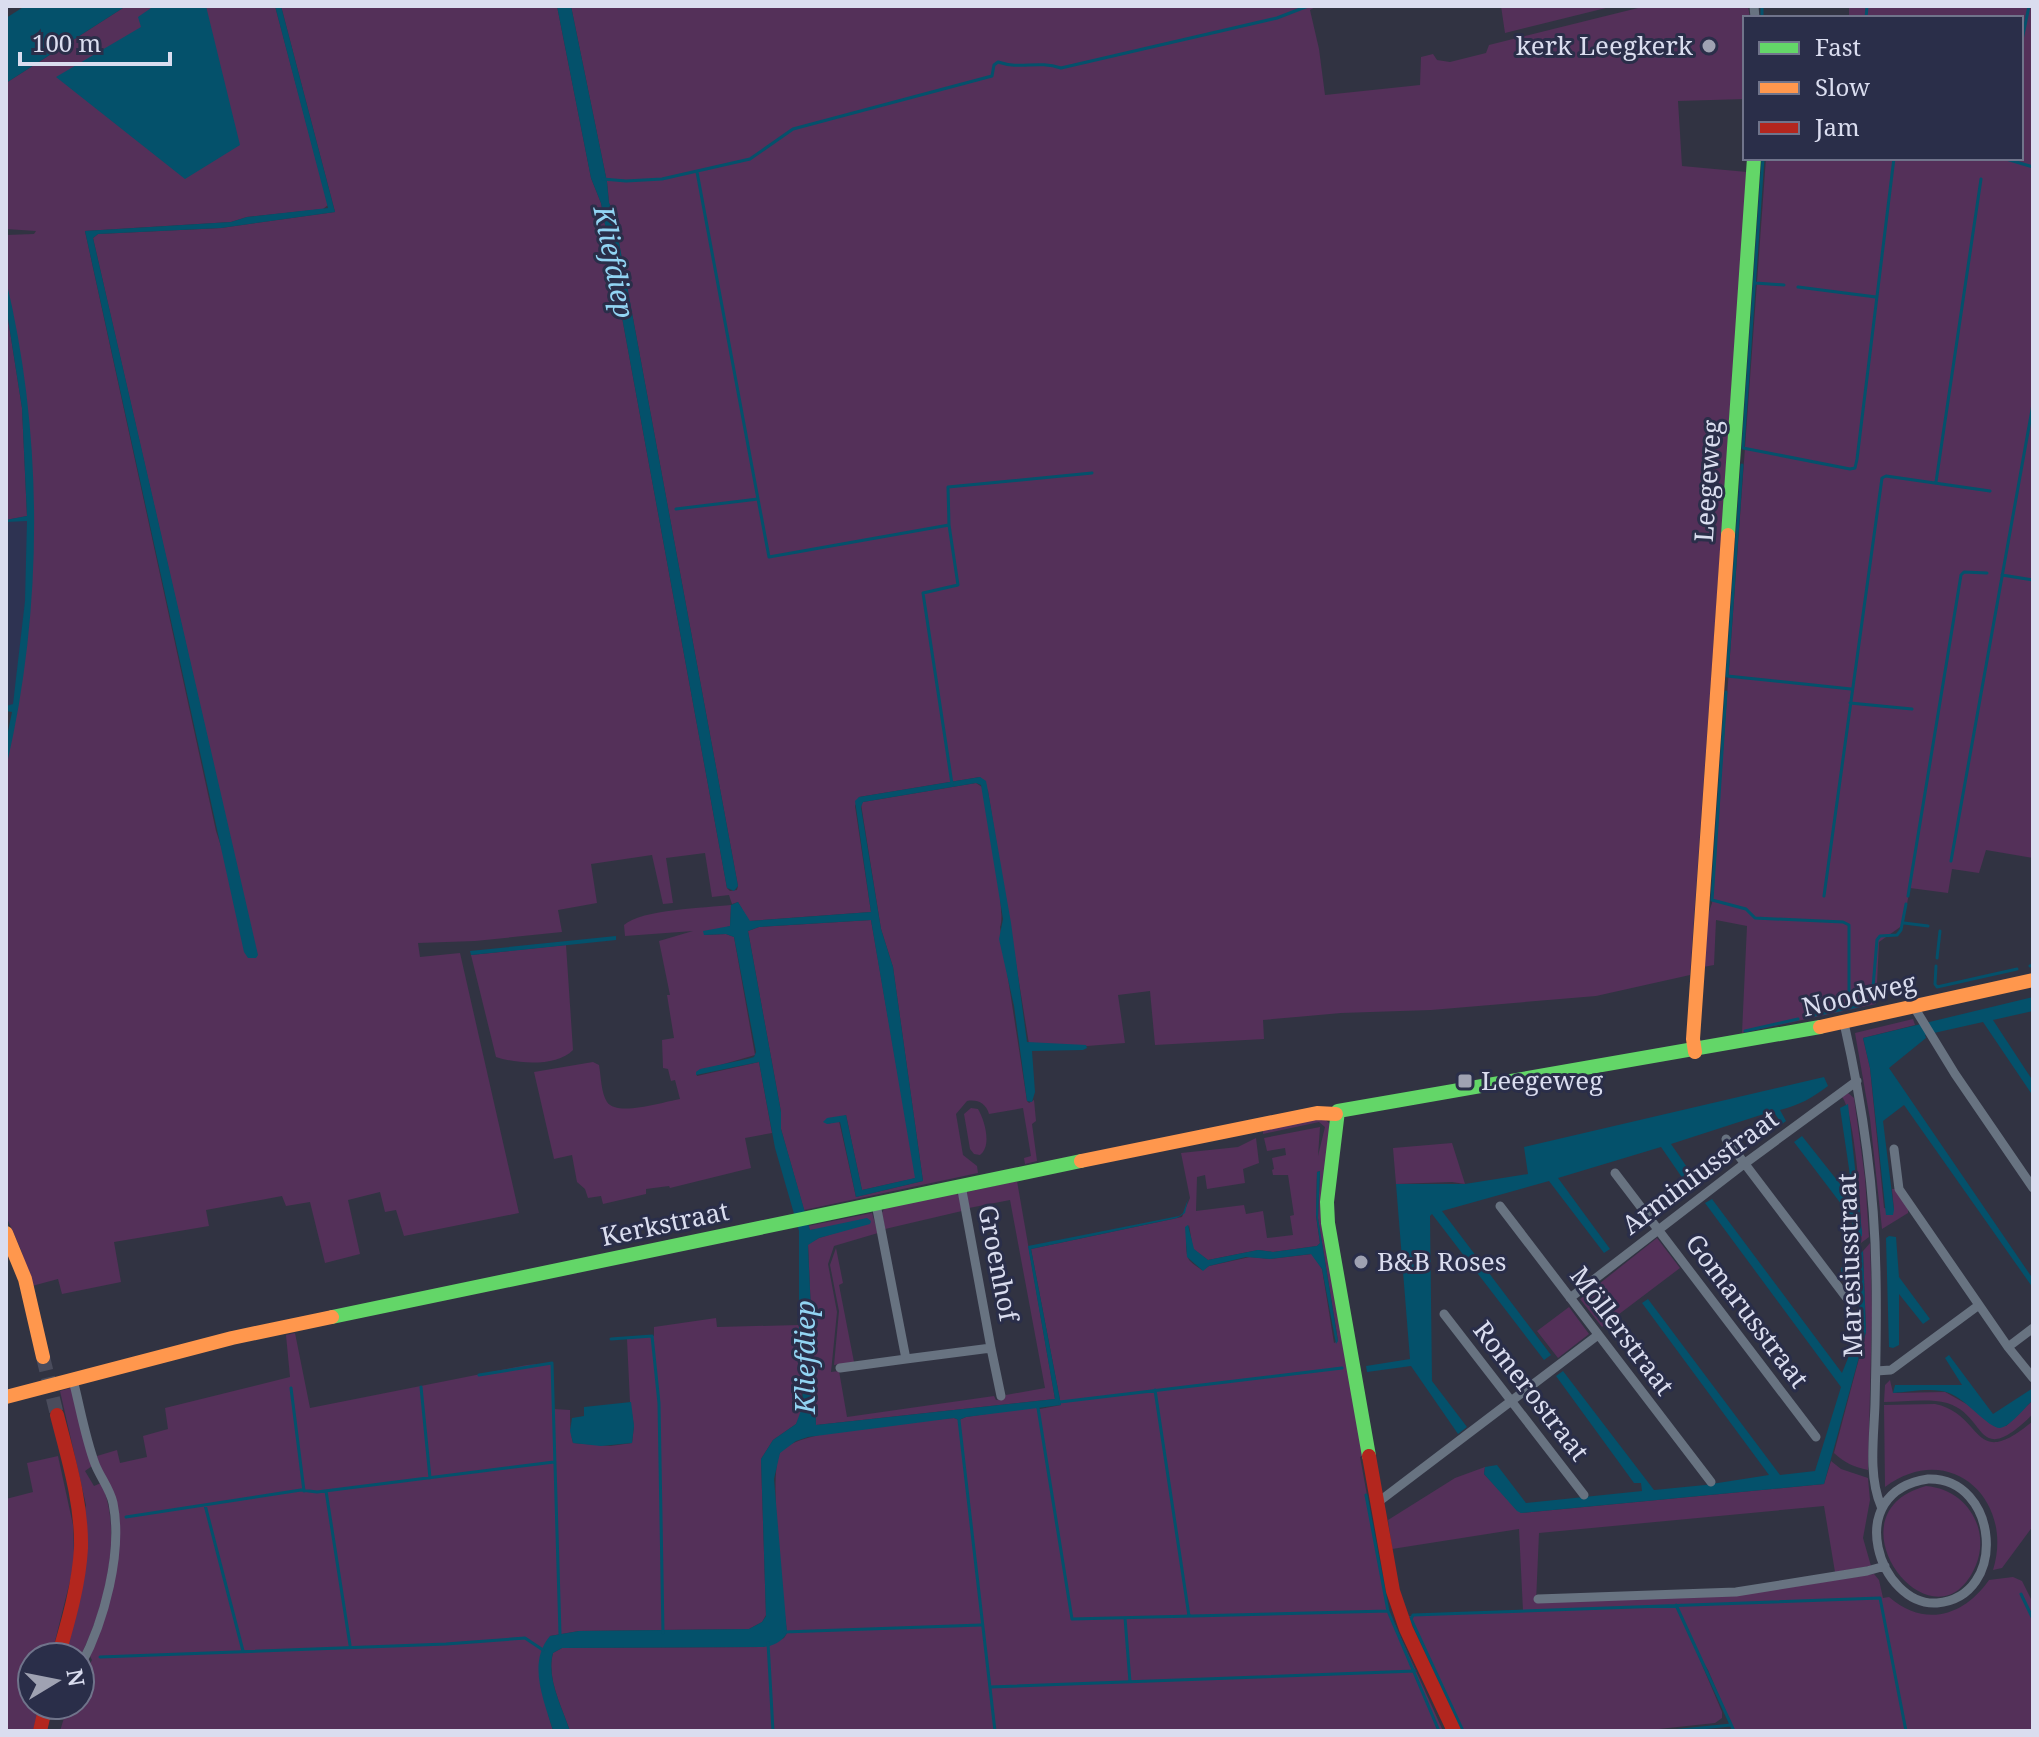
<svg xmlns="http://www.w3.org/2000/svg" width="2039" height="1737" font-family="'Noto Serif',serif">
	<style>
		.built { fill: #2e3352 }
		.green { fill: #543059; fill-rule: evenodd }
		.water { fill: #04516b }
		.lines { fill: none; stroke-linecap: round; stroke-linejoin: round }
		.stream { stroke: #04516b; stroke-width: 3 }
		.secondary-tunnel { stroke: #4a4c5c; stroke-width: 14; stroke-dasharray: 14 7; stroke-linecap: butt }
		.street { stroke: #687381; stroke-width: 9 }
		.fast { stroke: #63d668; stroke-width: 14 }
		.slow { stroke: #ff974d; stroke-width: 14 }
		.jam { stroke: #b3261e; stroke-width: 14 }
		.poi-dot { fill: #9fa2b2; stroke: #2a2e49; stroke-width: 3 }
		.labels { text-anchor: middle; stroke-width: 6; stroke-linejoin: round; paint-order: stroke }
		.poi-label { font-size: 26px; fill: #daddef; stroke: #2a2e49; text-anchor: start }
		.street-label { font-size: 26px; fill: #daddef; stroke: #2a2e49 }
		.water-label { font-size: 28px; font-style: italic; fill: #92d4f3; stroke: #2a2e49 }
	</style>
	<rect width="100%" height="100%" fill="#313342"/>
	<path class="built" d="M30,513L29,564L15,704L6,709V516Z"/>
	<path class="green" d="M126,6H275L328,205L323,209L247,217L231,222L85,231L216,831L257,955L93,238L98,234L221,228L335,212L281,6H557L591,178L601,203L727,888L730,891L737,890L738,886L613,210L609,203L607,182L571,6H1317L1310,10L1319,49L1325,95L1420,85L1421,57L1433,54L1437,60L1450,62L1486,53L1489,45L1646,6H1748L1750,18H1745V99L1678,101L1682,166L1747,172L1690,975L1596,996L1431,1010L1341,1013L1263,1020L1264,1039L1155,1045L1150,991L1118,995L1125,1043L1087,1046L1029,1044L988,791L980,777L859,797L855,806L871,912L749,921L738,902L732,904L729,895L712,897L705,853L666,858L673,903L663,904L652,855L591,864L597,903L558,910L562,932L475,941L418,943L420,957L460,953L519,1213L404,1236L396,1210L385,1212L380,1192L348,1200L360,1254L325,1263L310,1202L286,1206L282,1196L206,1210L209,1226L114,1242L121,1282L62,1294L58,1279L32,1286L21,1250L6,1216V768L27,639L33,508L23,379L6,280V235L34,234L36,231L6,229V83Z
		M1501,6H1614L1505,33Z
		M1849,6H2033V858L1986,850L1979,873L1952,869L1948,893L1910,888L1903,925L1879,942L1876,1004L1742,1033L1747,926L1716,920L1714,965L1703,967L1706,921L1712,903L1766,158H2021V18H1849Z
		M6,306L22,408L27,516L6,520Z
		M976,783L982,787C986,812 1007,910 1000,927L1027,1101L1029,1103L1034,1100L1036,1121L1032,1124L1037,1161L1025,1164L1024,1158L1031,1156L1023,1108L989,1114C986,1103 977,1099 967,1101L956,1114L963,1155L977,1166L978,1173L804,1210L781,1129V1112L748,931L759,927L871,920L916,1178L862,1190L846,1115L827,1124L839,1121L856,1197L923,1181L893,967L881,929L861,804L863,802Z
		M731,905L730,926L704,935L726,934L734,937L755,1055L696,1072L697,1076L759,1062L772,1133L745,1138L751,1168L670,1188L669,1186L646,1189V1194L603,1204L601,1196L588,1198L585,1189L577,1182L572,1155L554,1159L534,1072L593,1062L599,1065C601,1076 601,1093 607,1102C617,1117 663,1102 680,1099L675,1080L671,1081L668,1069L663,1068L662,1040L674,1038L667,995H670L659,941L693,931L625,936L624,925C642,909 705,908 731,905Z
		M566,945L573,1050C557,1067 517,1064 496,1057L471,955Z
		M1913,1019L1915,1025L1863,1038L1870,1068L1884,1208L1894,1210L1892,1189H1896L1908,1208V1213L1882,1229L1870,1119L1855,1033Z
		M1848,1093L1854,1098L1865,1178L1869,1237L1861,1243C1863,1220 1855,1112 1842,1097Z
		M971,1108L978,1109C985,1121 992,1146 980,1155L974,1154L970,1149L964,1114Z
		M1323,1117L1330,1124L1324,1199L1364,1455L1360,1457L1388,1609L1443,1731H570C562,1707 546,1678 553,1653L562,1648L763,1647L784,1638L787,1633C784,1603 767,1469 781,1451C800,1429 921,1421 954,1418L959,1420L966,1417L1033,1407L1040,1409L1061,1405L1031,1249L1182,1217L1190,1198L1181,1153L1238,1147L1256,1138L1259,1163L1243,1169L1245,1183L1207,1189L1205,1175L1197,1177L1196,1211L1244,1205L1246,1214L1263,1211L1267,1238L1293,1235L1290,1216L1294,1215L1288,1175H1273L1272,1170L1274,1169L1272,1158L1286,1155L1285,1148L1267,1151L1264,1138L1320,1127L1318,1156L1325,1127L1319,1122L1263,1134V1130ZM1320,1171L1318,1218L1338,1341L1334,1343L1322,1269L1312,1254L1270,1259L1250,1257L1209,1266L1202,1270C1198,1267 1194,1265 1190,1261C1184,1254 1186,1232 1189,1225L1193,1249L1208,1260L1258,1250L1273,1252L1317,1246L1320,1243L1316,1216L1317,1172Z
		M1452,1143L1465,1184L1452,1182L1396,1184L1393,1148Z
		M1017,1181L1055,1399L816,1425L808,1244L819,1238L871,1222L810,1230L808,1226L872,1213L878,1233L834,1246L828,1264L837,1312L831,1372L839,1371L847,1417L994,1396L996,1400L1005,1398L1006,1395L1045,1388L1010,1200L969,1208L967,1192Z
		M955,1192L959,1196L962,1211L885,1229L882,1213L885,1207Z
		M1657,1238L1680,1268L1602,1327L1580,1299Z
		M1870,1243L1872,1313L1868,1470C1854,1467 1845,1463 1834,1453L1866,1332L1863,1251Z
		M836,1248L843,1283L839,1285L854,1362L834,1365L839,1311L830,1265Z
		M1569,1307L1589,1334L1558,1358L1537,1331Z
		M716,1318L717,1327L799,1325L802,1413L796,1424L773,1440L761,1459L766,1615L762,1622L749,1629L579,1631L550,1636L548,1714L553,1731H60L68,1705H80V1682L92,1660L90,1656C103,1632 122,1553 117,1528C111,1504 100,1480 97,1456L117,1450L120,1463L147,1457L143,1436L168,1429L165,1408L290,1377L286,1335L295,1333L310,1408L527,1365L552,1363L553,1409L570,1410C570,1421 570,1431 573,1443L610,1446L632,1443L634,1426L630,1402L627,1339L654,1336V1327Z
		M1890,1380L1893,1393L1945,1392L2006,1426L2033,1400V1414C1975,1471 1988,1415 1947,1403C1928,1398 1904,1402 1884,1402L1885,1385Z
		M71,1388L92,1466L85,1471L94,1486L101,1483C124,1532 104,1611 80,1657H64L86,1505L60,1391Z
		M1935,1404C1985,1414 1971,1473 2033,1421V1526L2002,1568L1993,1570C2015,1499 1949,1439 1885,1487L1884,1405Z
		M58,1456L73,1525L74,1555L72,1573L51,1657H32V1705H40L33,1731H6V1499L33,1492L27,1463Z
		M1831,1461L1841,1469L1868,1478L1870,1500L1863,1538L1871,1566L1835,1572L1824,1506L1539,1533L1536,1602L1734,1596L1874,1574L1879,1580L1883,1598L1889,1597C1925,1628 1964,1616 1989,1580L2013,1577L2022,1581L2033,1603V1731H1734L1708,1670L1697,1653L1722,1712V1718L1715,1723L1640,1731H1463L1409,1616L1523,1611L1519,1529L1392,1549L1388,1520L1455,1478L1485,1467L1484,1474L1521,1513L1824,1484Z
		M1926,1486C1965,1489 1991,1527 1976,1565C1936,1660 1822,1514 1926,1486Z"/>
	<path class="water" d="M25,6H126L6,83V18Z
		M154,6H206L240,145L185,179L56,77L141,27L138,17Z
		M275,6H281L335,212L221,228L98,234L93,238L258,955L256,958H248L244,952L85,231L231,222L247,217L328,208Z
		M557,6H571L607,182L609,203L613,210L738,886L734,891L727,888L601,203L591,178Z
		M6,280C44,437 43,612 6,768V741L12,712L6,711V706L13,704L25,601L27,521L6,522V520L27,516L22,408L6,306Z
		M980,777L986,781L988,791L1011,923L1027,1042L1086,1045L1087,1048L1083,1050L1032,1051L1035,1092L1032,1102L1027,1101L1014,1006L999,939L1003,919L981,785L976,783L863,802L861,807L881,929L893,967L923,1181L856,1197L840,1122L827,1124L823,1122L827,1118L846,1115L862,1190L915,1178L871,920L759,927L748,931L781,1112V1129L810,1230L867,1218L871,1221L870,1224L819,1238L808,1245L816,1425L1055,1399L1028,1246L1179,1216L1183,1213L1188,1199L1185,1213L1177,1218L1031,1249L1061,1405L966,1417L959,1420L954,1418L808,1437L796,1441L780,1453L774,1479L787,1633C782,1642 773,1646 763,1647L562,1648L553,1653C546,1678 562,1707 570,1731H553C544,1700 527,1663 550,1636L579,1631L749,1629L762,1622L766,1616L761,1459L773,1440L796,1424L803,1405L799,1325V1231L775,1148L759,1062L696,1075V1072L700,1069L747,1059L754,1057L756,1052L734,937L726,934L704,935L703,931L730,926L731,905L738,902L750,921L871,912L855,801L859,797Z
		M616,936V940L471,955L470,951Z
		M2033,997V1011L1993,1020L2033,1081V1096L1983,1022L1925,1035L1926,1038L1889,1068L2033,1279V1288L1904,1105L1883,1121L1894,1210L1893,1215H1886L1870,1068L1863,1038Z
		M1824,1077L1828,1086C1812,1098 1800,1105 1780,1110L1786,1121L1782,1124L1773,1111L1671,1144L1700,1186L1692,1192L1661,1147L1558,1178L1610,1249L1604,1253L1549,1181L1442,1211L1551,1355L1544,1360L1432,1214L1430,1216L1432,1381L1467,1427L1458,1434L1411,1366L1367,1372L1366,1366L1410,1359L1396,1184H1465L1528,1174L1524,1147Z
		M1848,1104L1862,1232V1236L1855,1237L1851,1217L1794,1142L1802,1136L1844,1189L1851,1182L1840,1108Z
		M1320,1171L1318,1218L1338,1341L1336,1344L1322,1269L1311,1254L1270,1259L1246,1257L1209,1266L1203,1271L1187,1257L1185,1227L1188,1225L1194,1249L1208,1260L1258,1250L1273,1252L1317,1246L1320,1243L1316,1215L1317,1172Z
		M1712,1199L1842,1373C1850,1354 1867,1315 1856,1294C1850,1285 1841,1279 1841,1268L1863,1251L1866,1332L1824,1484L1521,1513L1517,1511L1484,1474L1485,1467L1497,1465L1526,1503L1642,1491L1641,1483H1634L1556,1376L1563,1371L1654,1490L1705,1485L1769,1475L1642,1303L1648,1299L1780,1475L1815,1471L1841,1387L1705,1203Z
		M1889,1236L1896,1237L1899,1277L1930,1319L1923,1324L1899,1294V1345L1893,1348L1889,1347L1886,1238Z
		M1949,1355L1993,1414L2033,1388V1400C2025,1407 2010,1427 2000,1428C1988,1428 1966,1399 1949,1393C1933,1387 1910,1392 1893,1393L1895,1385H1962L1945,1358Z
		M631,1402L634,1426L632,1443L601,1446L573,1443L570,1431L572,1418L584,1416V1407Z"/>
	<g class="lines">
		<path class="stream" d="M1368,6H1378
			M1762,6V18
			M1866,18L1867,6
			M2021,45L2029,6
			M1763,158L1743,448L1850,469L1855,468L1857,459L1894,158
			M2003,158L2033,167
			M697,172L758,499
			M603,179L626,181L662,179L750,159L793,129L992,76L994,65L998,62C1022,70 1036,60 1061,68L1277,18L1308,6
			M1755,283L1784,285
			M1798,287L1876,297
			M1742,465L1727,676L1851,689
			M1936,482L1981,179
			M676,509L758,499L769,557L949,525
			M2002,575L2033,580
			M1726,692L1712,900L1746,909L1755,918L1843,922L1849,925V1007
			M1850,703L1912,709
			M952,784L923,593L958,585L949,525L948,487L1092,473
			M1951,861L2033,404
			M1824,896L1882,478L1886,476L1990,491
			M1908,896L1961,575L1964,572L1987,573
			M1904,923L1928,926
			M1937,958L1940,931
			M1936,966L1935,984L1937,987L2017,969
			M2030,966L2033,965
			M1868,1003L1872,999L1877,940L1880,936L1897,935L1901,930L1906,904
			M1806,1017L1858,1006
			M1745,1031L1798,1019
			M611,1339L652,1336L659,1403L663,1633
			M479,1375L552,1363L560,1634
			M421,1387L430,1478
			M291,1388L304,1491
			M1155,1390L1189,1616
			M1060,1402L1342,1368
			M1038,1408L1072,1619L1388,1611
			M959,1420L995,1731
			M326,1491L350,1645
			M1366,1495L1388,1611L1439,1731
			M205,1505L243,1651
			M126,1517L301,1490L317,1492L554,1462
			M2021,1594L2033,1619
			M1676,1605L1734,1731
			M1125,1618L1130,1682
			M784,1632L981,1625
			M768,1643L773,1731
			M100,1657L446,1644L525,1638L543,1650
			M990,1687L1415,1671
			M1463,1731L1411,1619L1413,1615L1880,1598L1906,1731
			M1671,1731L1731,1725"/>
		<path class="secondary-tunnel" d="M43,1357L57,1415"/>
		<path class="street" d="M1754,6L1755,18
			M1914,1007L1955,1074L2033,1188
			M1844,1023C1863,1106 1875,1191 1876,1276C1877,1318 1876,1361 1875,1404C1874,1436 1868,1476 1881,1506
			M1726,1139L1846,1297
			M1894,1149L1899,1189L2008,1347L2033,1378
			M1615,1173L1816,1437
			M1500,1206L1711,1482
			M1570,1298L1744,1164L1857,1081
			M1444,1314L1584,1495
			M2008,1347L2033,1328
			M991,1348L1001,1396
			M906,1359L991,1348L961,1185
			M840,1368L906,1359L876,1204
			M1876,1371L1891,1370L1979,1305
			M73,1380C80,1407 85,1437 95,1464C100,1477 110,1489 113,1503C123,1552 104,1622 81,1665
			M1928,1479C1999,1477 2009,1597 1937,1603C1880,1607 1840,1492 1928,1479Z
			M1377,1503L1598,1335
			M1538,1599L1736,1592L1867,1571L1885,1566"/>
		<path class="fast" d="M1728,535L1754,158
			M332,1317L1081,1161
			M1369,1456L1328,1223L1327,1202L1338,1111L1820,1027"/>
		<path class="slow" d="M1820,1027L2033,980
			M1695,1052L1693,1039L1728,535
			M1081,1161L1317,1113L1336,1114
			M6,1233L25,1279L43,1357
			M6,1397L232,1338L332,1317"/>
		<path class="jam" d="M57,1415C68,1458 82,1503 81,1548C79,1585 68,1622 58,1657
			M1369,1456L1393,1591L1406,1629L1454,1731
			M40,1731L46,1705"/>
	</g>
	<g class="poi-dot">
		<circle cx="1709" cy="46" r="8"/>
		<rect x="1457" y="1073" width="16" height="16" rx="4"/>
		<circle cx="1361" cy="1262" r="8"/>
	</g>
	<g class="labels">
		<g class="poi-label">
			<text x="1693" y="55" text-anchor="end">kerk Leegkerk</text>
			<text x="1481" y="1090">Leegeweg</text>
			<text x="1377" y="1271">B&amp;B Roses</text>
		</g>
		<g class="street-label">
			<text transform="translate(1708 481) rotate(-86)" y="9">Leegeweg</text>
			<text transform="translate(1859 995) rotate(-13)" y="9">Noodweg</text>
			<text transform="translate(1700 1172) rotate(-37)" y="9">Arminiusstraat</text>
			<text transform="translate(665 1224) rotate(-12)" y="9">Kerkstraat</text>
			<text transform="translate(998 1263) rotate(79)" y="9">Groenhof</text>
			<text transform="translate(1850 1265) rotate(-92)" y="9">Maresiusstraat</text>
			<text transform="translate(1747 1311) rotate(53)" y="9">Gomarusstraat</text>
			<text transform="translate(1622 1331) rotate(53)" y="9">Möllerstraat</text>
			<text transform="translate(1531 1391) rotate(52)" y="9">Romerostraat</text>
		</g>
		<g class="water-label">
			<text transform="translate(614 262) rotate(79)" y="10">Kliefdiep</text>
			<text transform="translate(805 1357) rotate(-90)" y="10">Kliefdiep</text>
		</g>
	</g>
	<rect width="2039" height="1737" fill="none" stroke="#daddef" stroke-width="16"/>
	<rect x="1743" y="16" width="280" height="144" fill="#2a2e49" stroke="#70748b" stroke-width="2"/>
	<rect x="1759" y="42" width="40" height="12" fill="#63d668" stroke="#70748b" stroke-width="2"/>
	<text x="1815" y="56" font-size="24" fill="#daddef">Fast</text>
	<rect x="1759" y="82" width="40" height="12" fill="#ff974d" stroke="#70748b" stroke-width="2"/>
	<text x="1815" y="96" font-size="24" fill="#daddef">Slow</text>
	<rect x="1759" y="122" width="40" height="12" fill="#b3261e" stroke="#70748b" stroke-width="2"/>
	<text x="1815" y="136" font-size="24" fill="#daddef">Jam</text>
	<g transform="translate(56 1681) rotate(80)"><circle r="38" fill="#2a2e49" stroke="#70748b" stroke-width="2"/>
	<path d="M0-6L14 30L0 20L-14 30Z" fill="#9fa2b2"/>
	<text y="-12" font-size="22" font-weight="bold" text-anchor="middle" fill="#daddef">N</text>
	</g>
	<path d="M20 52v12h150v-12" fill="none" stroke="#daddef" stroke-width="4"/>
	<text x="32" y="52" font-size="24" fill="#daddef" stroke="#2a2e49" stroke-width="6" paint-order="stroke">100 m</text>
</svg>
